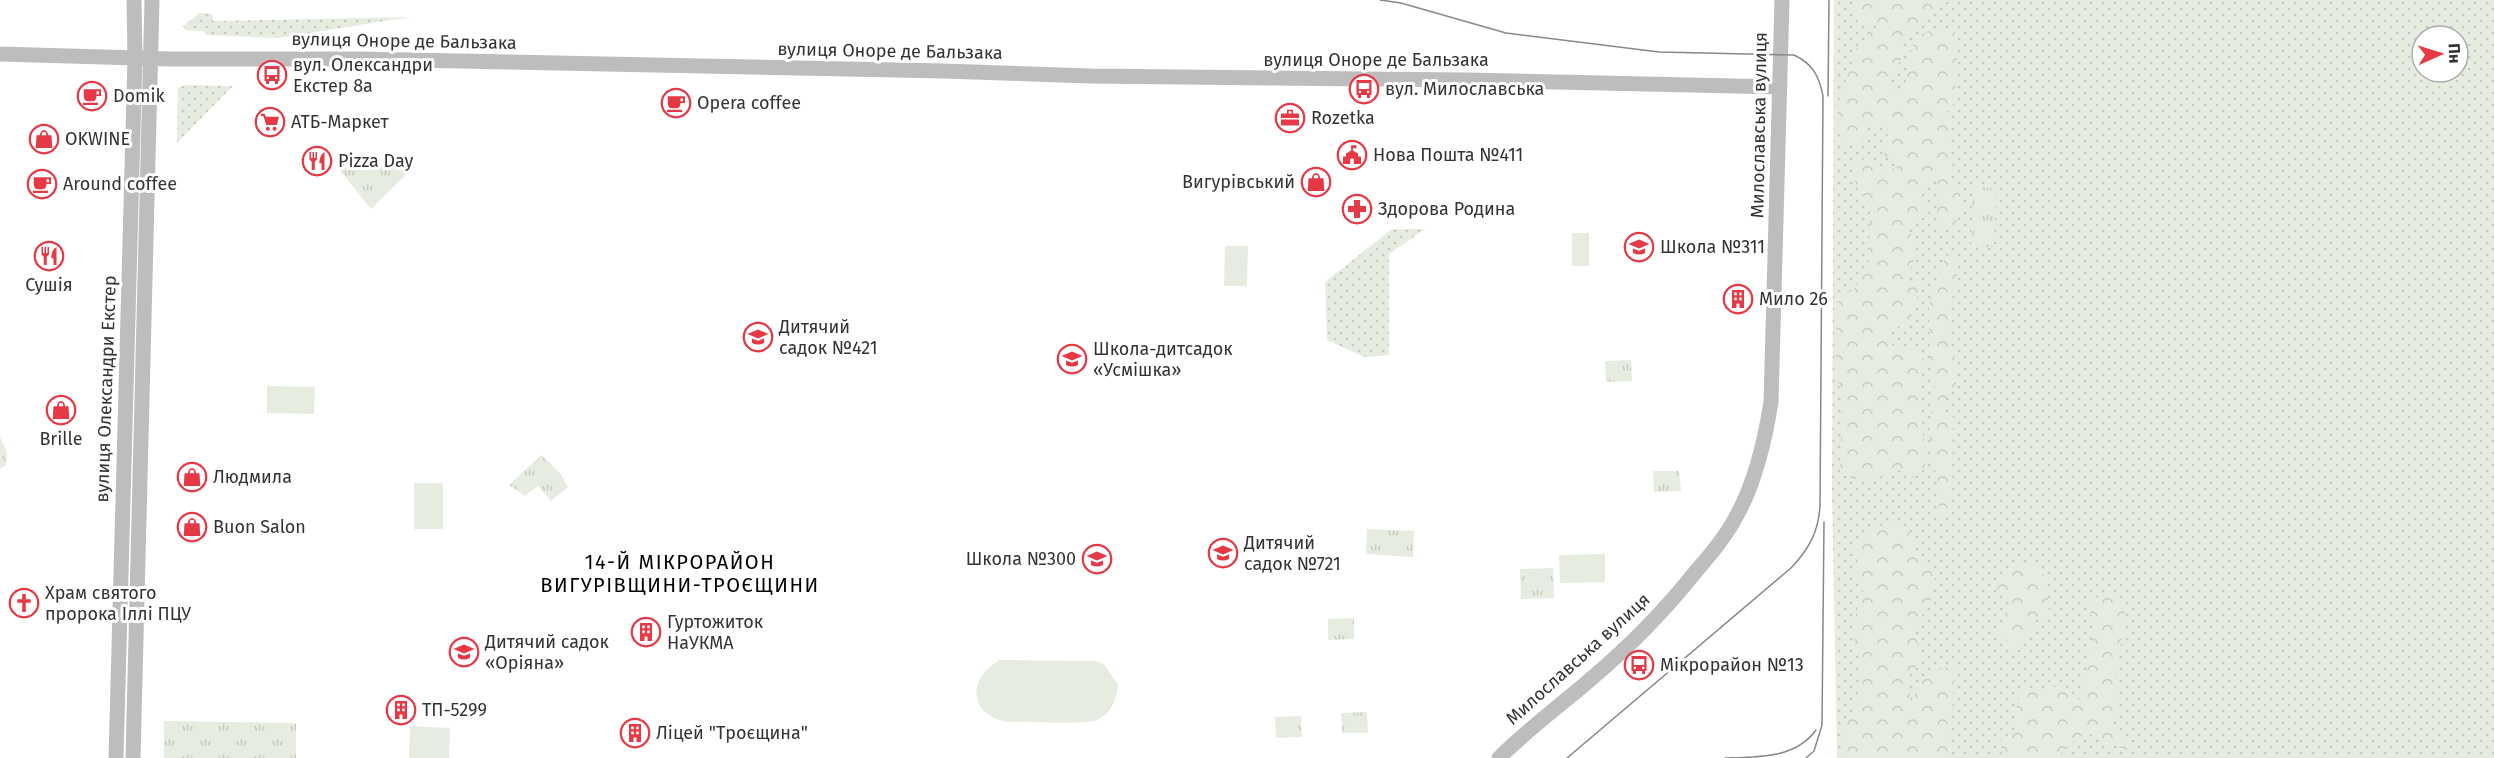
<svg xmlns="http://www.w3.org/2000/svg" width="2494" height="758" font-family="'Fira Sans',sans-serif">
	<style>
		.grass { fill: url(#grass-dots); fill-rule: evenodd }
		.forest { fill: url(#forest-crowns) }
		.park { fill: url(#park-tufts) }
		.pitch { fill: #e6ecdf }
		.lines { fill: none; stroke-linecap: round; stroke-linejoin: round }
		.secondary { stroke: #bdbdbd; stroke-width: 15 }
		.tram { stroke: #888; stroke-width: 1.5 }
		.labels { text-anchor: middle; stroke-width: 6; stroke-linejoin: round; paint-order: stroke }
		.street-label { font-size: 18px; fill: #333; stroke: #fff }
		.poi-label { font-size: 18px; fill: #333; stroke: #fff; text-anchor: start }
		.neighbourhood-label { font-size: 20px; letter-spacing: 1.5px; fill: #000; stroke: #fff }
	</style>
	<defs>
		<pattern id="grass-dots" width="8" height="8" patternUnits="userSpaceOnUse" patternTransform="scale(1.5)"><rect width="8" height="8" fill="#e6ecdf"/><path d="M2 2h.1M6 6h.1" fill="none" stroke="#c6cbc0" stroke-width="1.8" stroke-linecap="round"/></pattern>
		<pattern id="forest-crowns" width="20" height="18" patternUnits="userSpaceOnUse" patternTransform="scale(1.5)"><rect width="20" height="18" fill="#e6ecdf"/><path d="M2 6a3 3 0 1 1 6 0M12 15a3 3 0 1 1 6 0" fill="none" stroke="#c6cbc0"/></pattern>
		<pattern id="park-tufts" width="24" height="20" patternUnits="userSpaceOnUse" patternTransform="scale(1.5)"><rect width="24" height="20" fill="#e6ecdf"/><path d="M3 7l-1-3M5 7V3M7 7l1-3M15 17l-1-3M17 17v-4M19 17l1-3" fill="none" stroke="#c6cbc0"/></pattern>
	</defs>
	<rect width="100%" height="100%" fill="#fff"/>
	<path class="grass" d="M1834,0H2494V758H1837L1832,492ZM2422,36H2458V72H2422Z
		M200,13L212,14L213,21L410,17L278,38L206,35L203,31L185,30L183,26Z
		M186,85L233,86L177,143L178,88Z
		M1392,229H1425L1389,254V355L1364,357L1327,340L1325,282Z"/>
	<path class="forest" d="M1855,0H1950L1913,27L1900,40L1904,54L1887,84L1894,92L1904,91C1909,71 1905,48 1923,34C1928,30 1939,29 1945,27L1957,35V71L1953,108L1940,115L1951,124L1950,149L1953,168L1948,175L1957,183L1961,209L1954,227L1941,231L1935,215L1942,196L1935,176L1927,185L1920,199L1929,212L1908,231L1917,242L1913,264L1902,282H1920L1915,310L1903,332L1896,323L1885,332L1892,345L1909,348L1925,360L1920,380L1925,467L1914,478L1902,469L1886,476L1854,479L1840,473L1842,396L1835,369L1838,292L1852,291L1869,269L1870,204L1857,188L1852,166L1869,156L1875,167L1891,170L1900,165L1884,155L1888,134L1886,124L1866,128L1863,143L1844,145L1836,127L1838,104L1857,47L1878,25L1857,24Z
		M1946,255L1958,260L1957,287L1948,307L1953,329L1947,343L1957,364L1956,388L1944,400L1941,409L1953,417L1952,506L1947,515L1939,516L1938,486L1929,434L1935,385L1930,361L1929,304Z
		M1893,524L1911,532L1915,549L1935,578L1930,604L1915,626L1920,662L1908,677L1911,702L1926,674L1955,664L1950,752L1947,758H1844L1843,730L1856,706L1862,662L1851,631L1863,590L1855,570L1856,545L1870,527Z
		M2029,563L2047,578L2049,618L2034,617L2031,632L2017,652L1998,632L2010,602L1992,586L2004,571Z
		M2107,591L2126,614L2115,680L2119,706L2111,725L2136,745L2125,751L2095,734L2079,736L2056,758H2003L2000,741L2015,730L2016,709L2022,686L2041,690L2063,685L2079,700L2096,627L2087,604Z"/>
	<path class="park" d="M415,166L371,209L338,168Z
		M1973,187L1996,188L1994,247L1971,246Z
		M1631,360L1632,381L1606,382L1605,361Z
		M0,437L7,452L6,465L0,469Z
		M541,455L560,473L568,487L551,501L538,486L525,496L509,485Z
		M1653,471H1679L1681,491L1654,492Z
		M1367,529L1414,531L1413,557L1366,554Z
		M1553,568L1554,598L1521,599L1520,569Z
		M1354,618V639L1328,640V619Z
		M1367,712L1368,733H1342L1341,713Z
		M1301,716L1302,737L1276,738L1275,717Z
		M164,721L296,723V758H164Z"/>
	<path class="pitch" d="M1572,233H1589V266H1572Z
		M1225,246H1248L1247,286H1224Z
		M267,386L315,387L314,414L267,413Z
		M414,483H443V529H414Z
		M1605,554V582L1560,583L1559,555Z
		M1000,660L1094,661L1104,664L1118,685C1116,700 1112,713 1097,720C1088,725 1023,721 1007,722C968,714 967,678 1000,660Z
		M410,726L450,728L449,758H409Z"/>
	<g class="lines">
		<path class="secondary" d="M0,54L171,59H359L944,71L1090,76L1467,80L1780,87
			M116,758L135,58L134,0
			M133,758L152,0
			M1499,758C1528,729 1561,705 1592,678C1630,646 1666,609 1697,570C1712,553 1727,535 1737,515C1756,481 1765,440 1771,402L1782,0"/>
		<path class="tram" d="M1380,0L1401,3L1506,33L1659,52L1794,55C1813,64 1819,76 1823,96L1820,505C1819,531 1809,549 1791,568L1567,758
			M1828,96L1829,0
			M1725,758C1760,757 1796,758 1816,730
			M1806,758L1814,751L1822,725L1824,522"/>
	</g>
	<defs>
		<g id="bus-ring" transform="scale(1.5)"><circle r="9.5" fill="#fff" stroke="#e63946" stroke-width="1.5"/><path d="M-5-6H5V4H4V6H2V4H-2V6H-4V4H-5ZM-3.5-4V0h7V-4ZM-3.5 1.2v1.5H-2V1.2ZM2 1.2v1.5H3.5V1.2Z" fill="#e63946"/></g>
		<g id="cafe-ring" transform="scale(1.5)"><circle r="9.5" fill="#fff" stroke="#e63946" stroke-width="1.5"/><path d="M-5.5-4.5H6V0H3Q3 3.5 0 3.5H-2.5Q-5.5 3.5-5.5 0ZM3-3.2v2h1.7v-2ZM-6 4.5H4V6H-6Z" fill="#e63946"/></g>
		<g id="office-ring" transform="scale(1.5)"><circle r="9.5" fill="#fff" stroke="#e63946" stroke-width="1.5"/><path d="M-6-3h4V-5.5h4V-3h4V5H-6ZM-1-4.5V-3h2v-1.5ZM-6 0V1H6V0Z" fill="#e63946"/></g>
		<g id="supermarket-ring" transform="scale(1.5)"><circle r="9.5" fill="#fff" stroke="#e63946" stroke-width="1.5"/><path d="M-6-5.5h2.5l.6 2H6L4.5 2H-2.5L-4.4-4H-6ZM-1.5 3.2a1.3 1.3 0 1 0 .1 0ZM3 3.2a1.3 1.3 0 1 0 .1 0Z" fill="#e63946"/></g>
		<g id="shop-ring" transform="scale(1.5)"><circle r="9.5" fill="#fff" stroke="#e63946" stroke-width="1.5"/><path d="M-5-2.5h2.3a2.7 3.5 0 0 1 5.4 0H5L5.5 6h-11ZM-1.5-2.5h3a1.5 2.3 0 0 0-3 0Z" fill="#e63946"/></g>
		<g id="civic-ring" transform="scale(1.5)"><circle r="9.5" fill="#fff" stroke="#e63946" stroke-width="1.5"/><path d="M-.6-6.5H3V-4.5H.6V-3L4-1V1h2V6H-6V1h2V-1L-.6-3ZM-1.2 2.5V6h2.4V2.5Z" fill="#e63946"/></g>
		<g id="restaurant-ring" transform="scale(1.5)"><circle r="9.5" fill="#fff" stroke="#e63946" stroke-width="1.5"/><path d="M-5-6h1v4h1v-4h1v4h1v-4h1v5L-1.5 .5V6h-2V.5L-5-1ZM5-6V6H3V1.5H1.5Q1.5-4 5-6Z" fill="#e63946"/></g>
		<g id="pharmacy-ring" transform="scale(1.5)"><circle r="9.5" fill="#fff" stroke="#e63946" stroke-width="1.5"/><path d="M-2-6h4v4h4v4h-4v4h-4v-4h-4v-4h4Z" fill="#e63946"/></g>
		<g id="school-ring" transform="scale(1.5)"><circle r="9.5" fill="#fff" stroke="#e63946" stroke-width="1.5"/><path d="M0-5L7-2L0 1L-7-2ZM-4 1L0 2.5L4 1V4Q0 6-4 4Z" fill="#e63946"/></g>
		<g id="building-ring" transform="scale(1.5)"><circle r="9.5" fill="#fff" stroke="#e63946" stroke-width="1.5"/><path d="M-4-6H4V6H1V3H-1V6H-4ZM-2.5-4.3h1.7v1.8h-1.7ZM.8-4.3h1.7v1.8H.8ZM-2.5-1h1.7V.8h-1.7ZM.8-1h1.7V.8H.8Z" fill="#e63946"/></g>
		<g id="church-ring" transform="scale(1.5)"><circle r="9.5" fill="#fff" stroke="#e63946" stroke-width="1.5"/><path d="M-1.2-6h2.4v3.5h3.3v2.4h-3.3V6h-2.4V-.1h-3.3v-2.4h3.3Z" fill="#e63946"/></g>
	</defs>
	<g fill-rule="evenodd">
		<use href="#bus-ring" x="272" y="75"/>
		<use href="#bus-ring" x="1364" y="89"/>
		<use href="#cafe-ring" x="92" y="96"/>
		<use href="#cafe-ring" x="676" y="103"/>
		<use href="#office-ring" x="1290" y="118"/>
		<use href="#supermarket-ring" x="270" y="122"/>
		<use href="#shop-ring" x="44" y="139"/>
		<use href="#civic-ring" x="1352" y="155"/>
		<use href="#restaurant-ring" x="317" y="161"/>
		<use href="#shop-ring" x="1316" y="182"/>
		<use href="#cafe-ring" x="42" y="184"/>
		<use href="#pharmacy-ring" x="1357" y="209"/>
		<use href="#school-ring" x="1639" y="247"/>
		<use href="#restaurant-ring" x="49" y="256"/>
		<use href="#building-ring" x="1738" y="299"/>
		<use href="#school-ring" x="758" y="337"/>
		<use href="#school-ring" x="1072" y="359"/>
		<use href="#shop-ring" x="61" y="410"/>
		<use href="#shop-ring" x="192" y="477"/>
		<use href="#shop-ring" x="192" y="527"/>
		<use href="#school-ring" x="1223" y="553"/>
		<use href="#school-ring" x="1097" y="559"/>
		<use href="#church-ring" x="24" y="603"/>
		<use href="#building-ring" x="646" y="632"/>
		<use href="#school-ring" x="464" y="652"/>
		<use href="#bus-ring" x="1639" y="665"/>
		<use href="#building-ring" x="401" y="710"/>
		<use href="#building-ring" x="635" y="733"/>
	</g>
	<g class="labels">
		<g class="street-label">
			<text transform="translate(404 41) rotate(1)" y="6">вулиця Оноре де Бальзака</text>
			<text transform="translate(890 51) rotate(1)" y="6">вулиця Оноре де Бальзака</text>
			<text x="1376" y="66">вулиця Оноре де Бальзака</text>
			<text transform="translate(1759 125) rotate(-89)" y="6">Милославська вулиця</text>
			<text transform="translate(106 389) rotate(-88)" y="6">вулиця Олександри Екстер</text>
			<text transform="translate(1578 659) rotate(-42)" y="6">Милославська вулиця</text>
		</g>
		<g class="poi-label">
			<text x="293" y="71">вул. Олександри<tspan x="293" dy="21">Екстер 8а</tspan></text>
			<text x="1385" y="95">вул. Милославська</text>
			<text x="113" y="102">Domik</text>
			<text x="697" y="109">Opera coffee</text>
			<text x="1311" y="124">Rozetka</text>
			<text x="291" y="128">АТБ-Маркет</text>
			<text x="65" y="145">OKWINE</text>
			<text x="1373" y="161">Нова Пошта №411</text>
			<text x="338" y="167">Pizza Day</text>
			<text x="1295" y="188" text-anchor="end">Вигурівський</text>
			<text x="63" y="190">Around coffee</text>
			<text x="1378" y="215">Здорова Родина</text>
			<text x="1660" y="253">Школа №311</text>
			<text x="49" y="291" text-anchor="middle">Сушія</text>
			<text x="1759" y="305">Мило 26</text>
			<text x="779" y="333">Дитячий<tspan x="779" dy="21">садок №421</tspan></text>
			<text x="1093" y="355">Школа-дитсадок<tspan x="1093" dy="21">«Усмішка»</tspan></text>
			<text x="61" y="445" text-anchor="middle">Brille</text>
			<text x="213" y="483">Людмила</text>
			<text x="213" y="533">Buon Salon</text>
			<text x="1244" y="549">Дитячий<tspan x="1244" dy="21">садок №721</tspan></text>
			<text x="1076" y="565" text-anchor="end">Школа №300</text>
			<text x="45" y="599">Храм святого<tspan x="45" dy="21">пророка Іллі ПЦУ</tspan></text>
			<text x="667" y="628">Гуртожиток<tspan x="667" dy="21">НаУКМА</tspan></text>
			<text x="485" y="648">Дитячий садок<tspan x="485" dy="21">«Оріяна»</tspan></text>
			<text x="1660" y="671">Мікрорайон №13</text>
			<text x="422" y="716">ТП-5299</text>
			<text x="656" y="739">Ліцей "Троєщина"</text>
		</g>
		<g class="neighbourhood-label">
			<text x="680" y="569">14-Й МІКРОРАЙОН<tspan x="680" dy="23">ВИГУРІВЩИНИ-ТРОЄЩИНИ</tspan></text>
		</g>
	</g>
	<g transform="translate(2440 54) rotate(87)"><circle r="28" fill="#ffffff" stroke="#adadad" stroke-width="1.5"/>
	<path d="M0-4.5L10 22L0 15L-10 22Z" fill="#e63946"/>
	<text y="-9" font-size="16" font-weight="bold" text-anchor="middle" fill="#333333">Пн</text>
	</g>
</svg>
